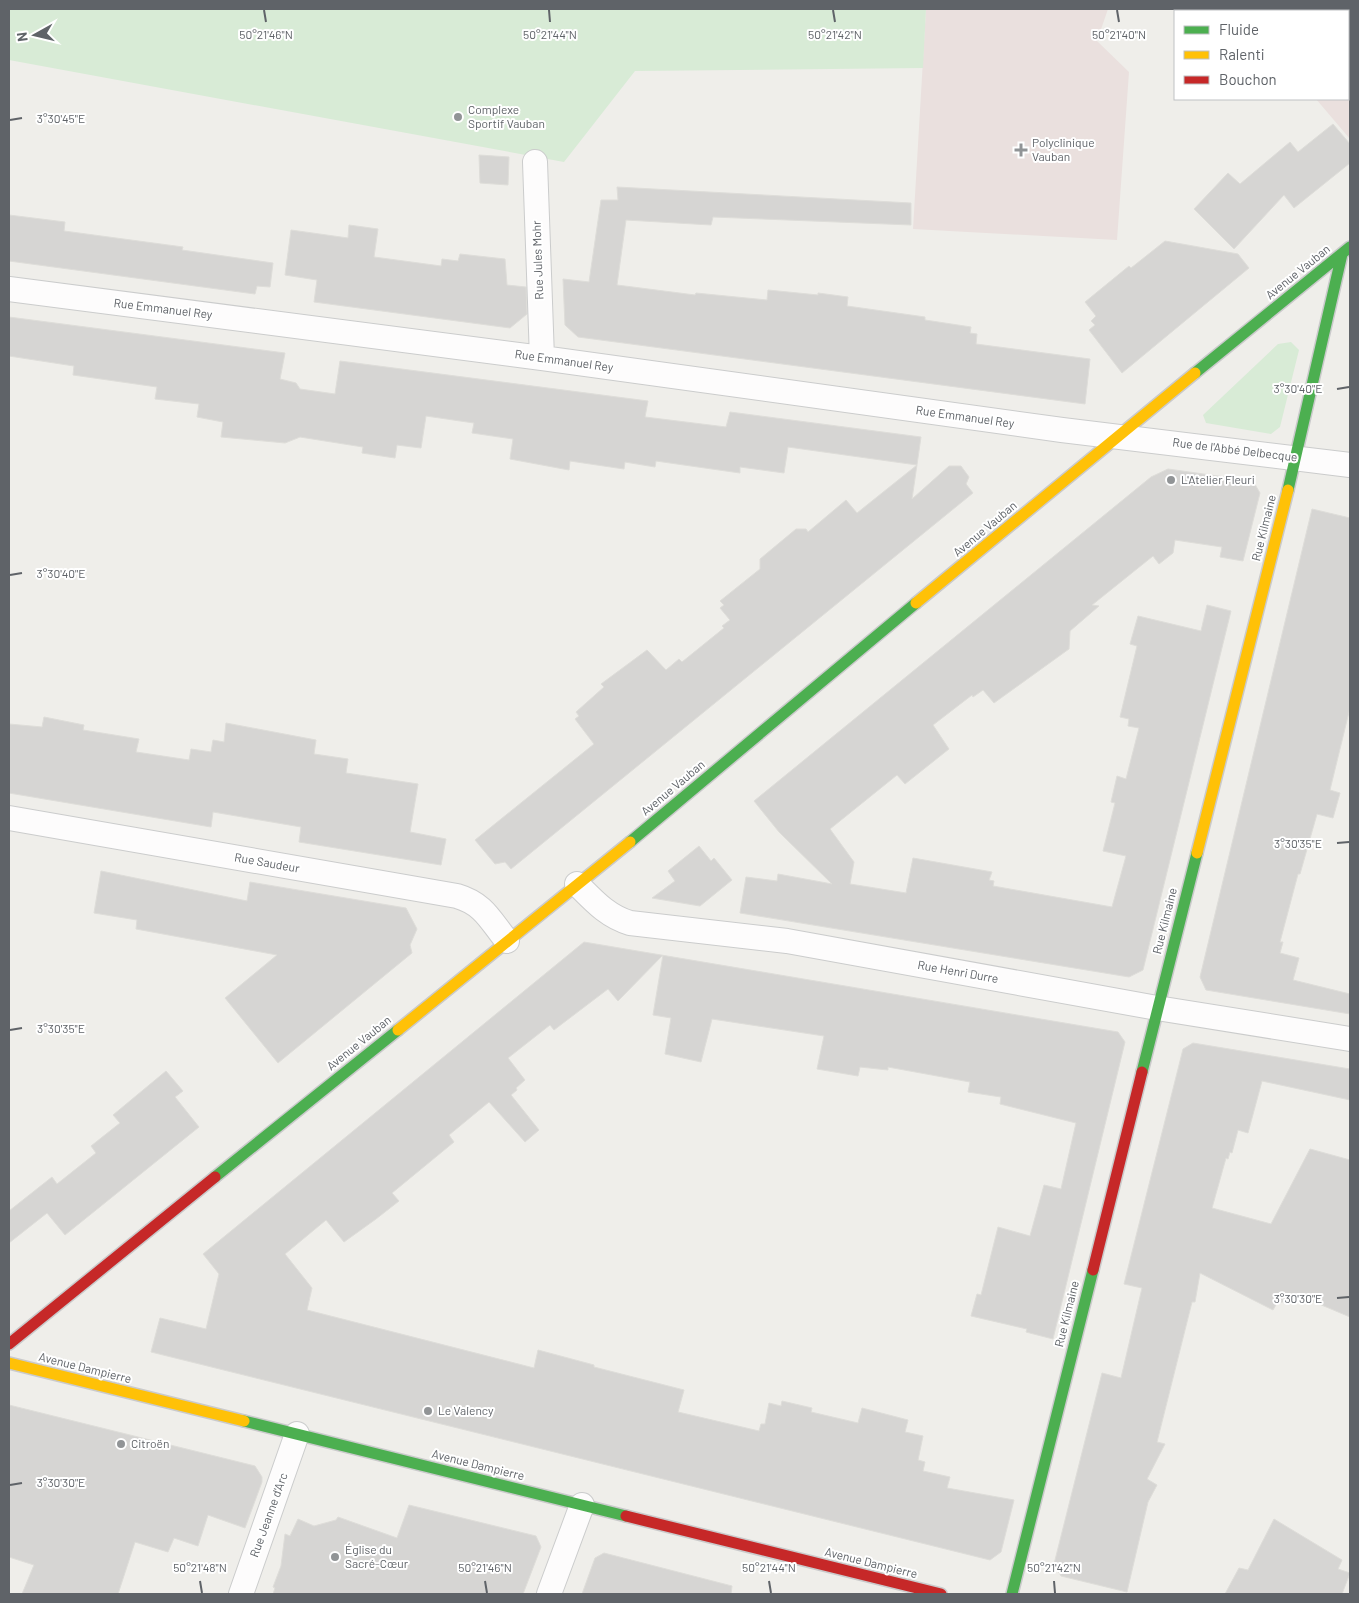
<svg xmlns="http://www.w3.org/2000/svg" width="1359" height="1603" font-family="Barlow,sans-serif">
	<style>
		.medical { fill: #eae0de }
		.green { fill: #d8ebd6 }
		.building { fill: #d6d5d3; stroke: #deddd9 }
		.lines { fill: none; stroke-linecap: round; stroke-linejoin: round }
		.street-casing { stroke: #cbcccc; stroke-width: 26 }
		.fast-casing { stroke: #cacacb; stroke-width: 14 }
		.slow-casing { stroke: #cacacb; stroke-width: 14 }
		.jam-casing { stroke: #cacacb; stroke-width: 14 }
		.street { stroke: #fdfcfc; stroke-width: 24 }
		.fast { stroke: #4caf50; stroke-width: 11 }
		.slow { stroke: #ffc107; stroke-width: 11 }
		.jam { stroke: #c62828; stroke-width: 11 }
		.ticks { fill: none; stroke: #5f6368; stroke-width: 2 }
		.poi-dot { fill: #919496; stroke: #fff; stroke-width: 2 }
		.labels { text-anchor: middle; stroke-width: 4; stroke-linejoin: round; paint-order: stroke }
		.poi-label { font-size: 12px; fill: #5f6368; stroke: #fff; text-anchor: start }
		.street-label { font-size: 12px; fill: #5f6368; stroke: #fff }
		.ticks-label { font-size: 12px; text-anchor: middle; fill: #5f6368; stroke: #fff; stroke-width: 4; stroke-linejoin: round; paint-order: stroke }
	</style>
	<rect width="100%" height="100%" fill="#efeeea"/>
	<path class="medical" d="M926,9H1108L1097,41L1129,72L1117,240L913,229Z
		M1237,9H1350V139L1316,99H1348V11H1239Z"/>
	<path class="green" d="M9,9H926L923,68L635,71L564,162L9,60Z
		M1291,342L1299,350L1280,427L1271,434L1206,423L1203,415L1278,344Z"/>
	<path class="building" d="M1333,124L1350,144V163L1294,208L1284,195L1234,249L1194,209L1228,173L1240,184L1290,142L1298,152Z
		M479,155L509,157L508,185L480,183Z
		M617,187L911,203V225L713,217L711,225L626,220L617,285L695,295L696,293L767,300L768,290L818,295V293L848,297L847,306L925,317V320L971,327L970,333L977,334L976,344L1090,359L1085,404L578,337L565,325L563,279L589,282L601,200H618Z
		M9,215L65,222L64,231L183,247L182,250L273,263L270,287L257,286L255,294L9,261Z
		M349,225L378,229L374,257L441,266L442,259L458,261L460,254L505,259L507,285L526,287L527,314L510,328L314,302L317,280L285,275L291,230L348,238Z
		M1165,241L1238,254L1249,268L1122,373L1089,330L1095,325L1091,321L1096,316L1085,302L1129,266L1131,268Z
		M9,317L285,353L280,379L296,383L300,389L335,394L340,361L648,401L645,417L726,427L730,412L921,437L912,499L949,466H961L969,477L966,484L973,493L511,869L505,862L495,864L475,840L594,744L575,719L579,716L576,712L604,687L601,684L647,650L666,670L679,659L682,662L724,628L722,626L730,620L720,608L724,605L720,601L760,569V559L796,529H806L808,532L846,500L857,513L917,465L788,447L784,473L740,467V473L656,461L655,467L625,462L624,469L570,461L569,470L510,459L513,439L472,433L474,423L426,416L421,448L397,445L395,458L362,453L363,447L300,437L285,443L221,437L223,422L197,417L199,404L155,399L157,387L73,375L74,366L9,356Z
		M1168,469L1253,481L1260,493L1243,561L1220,557L1222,547L1175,540L1173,553L1159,564L1153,556L1092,605L1099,606L1070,631L1069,649L994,703L983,690L973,697L972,695L933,725L949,749L905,784L897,775L830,829L854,862L850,884L906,893L913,858L992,872L989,880L994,881L993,886L1112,907L1126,856L1103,851L1115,803L1111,802L1117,776L1126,779L1139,728L1128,726L1129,719L1120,717L1137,646L1130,644L1138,616L1201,631L1207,605L1231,611L1143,970L1129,977L740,913L746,877L777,881L778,874L832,884L779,832L754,801L1151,477Z
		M1312,509L1350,518V708L1330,790L1340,793L1333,818L1317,814L1300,874H1298L1280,942H1283L1280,953L1299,958L1293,980L1350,994V1014L1206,990L1200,977Z
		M44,717L84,725L83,730L139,739L136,752L189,760L191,749L211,752L213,740L224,742L226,723L316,740L314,754L348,759L346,773L418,784L410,832L446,839L441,865L299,842L301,827L213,812L211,827L9,793V724L42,727Z
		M699,846L711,861L714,858L732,880L700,906L652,898L675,881L668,871Z
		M101,871L247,901L250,882L406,908L417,929L410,945L412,953L278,1063L225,998L277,955L136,929L137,920L94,913Z
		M584,942L1118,1032L1125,1042L1053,1339L1026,1332L1027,1329L971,1316L977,1294L981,1295L998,1227L1030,1236L1044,1185L1061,1189L1076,1123L1000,1104L1001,1097L968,1092L970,1082L888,1067V1070L860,1067L858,1076L817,1069L824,1036L712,1019L701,1062L665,1054L671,1018L653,1015L663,955L618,1001L608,989L554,1030L550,1025L508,1058L525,1080L516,1088L517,1090L511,1095L539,1130L525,1142L489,1102L449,1135L454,1142L392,1193L399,1201L376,1219L344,1242L326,1220L285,1254L312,1288L307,1310L534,1368L538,1350L594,1365V1367L684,1390L678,1412L759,1431L761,1424H765L769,1403L781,1406L782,1401L812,1408L811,1412L858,1423L862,1408L908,1420L905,1432L923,1436L918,1460L925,1462L923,1471L950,1477L947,1488L1014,1500L1001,1552L990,1560L151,1352L160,1318L206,1329L219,1274L203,1254Z
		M1193,1043L1350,1069V1100L1262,1081L1248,1133L1238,1130L1232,1153L1230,1152L1228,1159L1226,1158L1212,1208L1271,1224L1310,1149L1350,1160V1317L1305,1298L1277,1303L1273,1310L1200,1273L1195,1302H1192L1157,1442L1165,1444L1147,1479L1157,1485L1148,1502L1127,1592L1061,1576L1054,1564L1102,1373L1121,1378L1142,1288L1124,1284L1183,1049Z
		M166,1071L183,1091L175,1097L199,1127L65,1235L47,1213L9,1243V1211L52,1177L57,1184L96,1153L91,1146L120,1123L113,1115Z
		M9,1405L255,1466L262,1477V1482L245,1528L208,1515L198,1546L174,1538L168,1552L135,1542L118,1594H22L34,1565L9,1557Z
		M409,1505L536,1536L541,1547L523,1594H273L275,1588L273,1587L281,1566L285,1534L290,1536L298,1519L314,1526L336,1520L338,1517L397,1538Z
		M1274,1519L1342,1560L1338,1569L1350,1573L1342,1594H1225L1239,1568L1248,1570Z
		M604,1553L732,1586L731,1594H582L595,1558Z"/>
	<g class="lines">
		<g class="street-casing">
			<path id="street" d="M535,162L542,358
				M9,289L542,358L1062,430L1350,465
				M9,818L457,896C484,904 490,920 507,941
				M577,884C594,901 607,916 630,923L787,941L1157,1008L1350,1039
				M241,1594L297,1434
				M549,1594L582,1505"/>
		</g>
		<g class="fast-casing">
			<path id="fast" d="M1195,373L1350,247
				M1288,490L1342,254
				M630,842L916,603
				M1142,1072L1197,853
				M215,1177L398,1030
				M244,1421L626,1516
				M1012,1594L1093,1270"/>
		</g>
		<g class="slow-casing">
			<path id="slow" d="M916,603L1195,373
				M1197,853L1288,490
				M398,1030L630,842
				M9,1363L244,1421"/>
		</g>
		<g class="jam-casing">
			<path id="jam" d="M1093,1270L1142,1072
				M9,1344L215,1177
				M626,1516L941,1594"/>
		</g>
		<use href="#street" class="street"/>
		<use href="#fast" class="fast"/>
		<use href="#slow" class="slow"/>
		<use href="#jam" class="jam"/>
	</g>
	<path class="ticks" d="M264,10L266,22M549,10L550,22M833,10L835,22M1117,10L1119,22M10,120L22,118M1337,389L1349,387M10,575L22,573M1337,843L1349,842M10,1030L22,1028M1337,1298L1349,1297M10,1485L22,1483M200,1581L202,1593M485,1581L487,1593M769,1581L771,1593M1054,1581L1055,1593"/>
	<g class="poi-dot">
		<circle cx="458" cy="117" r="5"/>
		<path d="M1018.5 142.5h5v5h5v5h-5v5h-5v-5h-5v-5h5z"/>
		<circle cx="1171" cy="480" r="5"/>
		<circle cx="428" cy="1411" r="5"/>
		<circle cx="121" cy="1444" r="5"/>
		<circle cx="335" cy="1557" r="5"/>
	</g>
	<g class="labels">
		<g class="poi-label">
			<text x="468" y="114">Complexe<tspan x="468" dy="14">Sportif Vauban</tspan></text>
			<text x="1032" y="147">Polyclinique<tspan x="1032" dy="14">Vauban</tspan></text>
			<text x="1181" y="484">L'Atelier Fleuri</text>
			<text x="438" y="1415">Le Valency</text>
			<text x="131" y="1448">Citroën</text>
			<text x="345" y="1554">Église du<tspan x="345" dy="14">Sacré-Cœur</tspan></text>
		</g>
		<g class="street-label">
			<text transform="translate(538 260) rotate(-92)" y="4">Rue Jules Mohr</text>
			<text transform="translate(1298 272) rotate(-39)" y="4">Avenue Vauban</text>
			<text transform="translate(163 309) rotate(7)" y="4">Rue Emmanuel Rey</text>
			<text transform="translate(564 361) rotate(8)" y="4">Rue Emmanuel Rey</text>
			<text transform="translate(965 417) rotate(8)" y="4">Rue Emmanuel Rey</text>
			<text transform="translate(1235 450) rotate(7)" y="4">Rue de l'Abbé Delbecque</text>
			<text transform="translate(1264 528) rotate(-76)" y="4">Rue Kilmaine</text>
			<text transform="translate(985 529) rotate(-40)" y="4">Avenue Vauban</text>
			<text transform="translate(673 788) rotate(-40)" y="4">Avenue Vauban</text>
			<text transform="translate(267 863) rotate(10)" y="4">Rue Saudeur</text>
			<text transform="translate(1165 921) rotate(-76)" y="4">Rue Kilmaine</text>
			<text transform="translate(958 972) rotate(10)" y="4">Rue Henri Durre</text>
			<text transform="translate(359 1043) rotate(-39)" y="4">Avenue Vauban</text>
			<text transform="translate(1067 1314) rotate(-76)" y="4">Rue Kilmaine</text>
			<text transform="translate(85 1368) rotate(14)" y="4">Avenue Dampierre</text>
			<text transform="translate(478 1465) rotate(14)" y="4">Avenue Dampierre</text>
			<text transform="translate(269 1515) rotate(-70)" y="4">Rue Jeanne d'Arc</text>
			<text transform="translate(871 1563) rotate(14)" y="4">Avenue Dampierre</text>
		</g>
	</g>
	<g class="ticks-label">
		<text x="266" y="39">50°21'46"N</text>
		<text x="550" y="39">50°21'44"N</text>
		<text x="835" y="39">50°21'42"N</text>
		<text x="1119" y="39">50°21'40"N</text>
		<text x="61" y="123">3°30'45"E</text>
		<text x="1298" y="393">3°30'40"E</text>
		<text x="61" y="578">3°30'40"E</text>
		<text x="1298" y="848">3°30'35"E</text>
		<text x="61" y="1033">3°30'35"E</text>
		<text x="1298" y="1303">3°30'30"E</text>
		<text x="61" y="1487">3°30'30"E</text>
		<text x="200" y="1572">50°21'48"N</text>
		<text x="485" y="1572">50°21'46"N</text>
		<text x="769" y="1572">50°21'44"N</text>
		<text x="1054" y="1572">50°21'42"N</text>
	</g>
	<rect width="1359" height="1603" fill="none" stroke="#5f6368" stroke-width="20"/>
	<rect x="1174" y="10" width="175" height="90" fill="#ffffff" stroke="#bfc1c3"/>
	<rect x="1184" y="26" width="25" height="8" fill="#4caf50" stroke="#bfc1c3"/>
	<text x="1219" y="35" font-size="15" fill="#5f6368">Fluide</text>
	<rect x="1184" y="51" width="25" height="8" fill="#ffc107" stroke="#bfc1c3"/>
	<text x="1219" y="60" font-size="15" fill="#5f6368">Ralenti</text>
	<rect x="1184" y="76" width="25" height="8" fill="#c62828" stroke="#bfc1c3"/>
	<text x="1219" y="85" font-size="15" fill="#5f6368">Bouchon</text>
	<g transform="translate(35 35) rotate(262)" stroke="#ffffff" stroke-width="4" paint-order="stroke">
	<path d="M0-4L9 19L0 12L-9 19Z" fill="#5f6368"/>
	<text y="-8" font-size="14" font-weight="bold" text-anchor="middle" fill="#5f6368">N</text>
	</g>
</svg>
